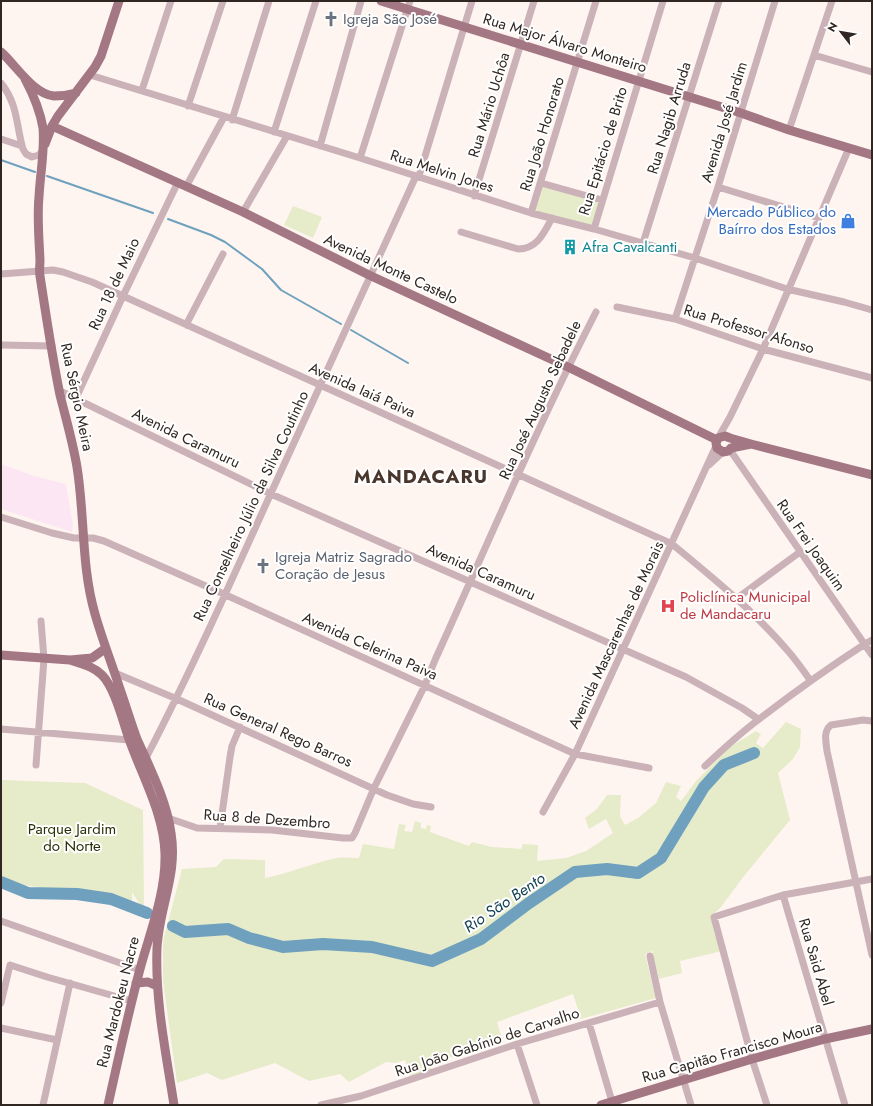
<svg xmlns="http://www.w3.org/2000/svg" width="873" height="1106" font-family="Jost,sans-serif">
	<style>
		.industrial { fill: #fce6f3 }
		.green { fill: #e6ebca }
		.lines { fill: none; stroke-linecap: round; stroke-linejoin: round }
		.stream { stroke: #6fa1be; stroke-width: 2 }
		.river { stroke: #6fa1be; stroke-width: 12 }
		.minor { stroke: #cbb1b8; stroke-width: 7 }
		.major { stroke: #a47784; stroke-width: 9 }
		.labels { text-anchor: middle; stroke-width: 4; stroke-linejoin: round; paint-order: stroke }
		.worship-label { font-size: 15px; fill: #5b616d; stroke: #fff; text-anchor: start }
		.street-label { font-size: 15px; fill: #302723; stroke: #fff }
		.shop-label { font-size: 15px; fill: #366cbe; stroke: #fff; text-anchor: end }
		.culture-label { font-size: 15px; fill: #0d838f; stroke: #fff; text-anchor: start }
		.health-label { font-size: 15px; fill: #be3a42; stroke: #fff; text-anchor: start }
		.park-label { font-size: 15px; fill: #2b2f06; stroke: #fff }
		.water-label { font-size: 16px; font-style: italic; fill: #154055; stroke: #fff }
		.district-label { font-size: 19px; font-weight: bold; letter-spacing: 1px; fill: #49362d; stroke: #fff }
	</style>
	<rect width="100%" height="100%" fill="#fef5f0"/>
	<path class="industrial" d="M1,464L34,476L66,484L73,525L72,532L1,509Z"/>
	<path class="green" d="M541,183L602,200L592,228L531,213Z
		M293,206L322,217L313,238L284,225Z
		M786,722L801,729L800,747L793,759L778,773L790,820L744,876L721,907L713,915L722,951L680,961L682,973L659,979L652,951L645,954L656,998L581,1019L573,994L497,1022L503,1042L431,1063L432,1070L410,1077L405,1060L395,1063L386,1062L349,1082L340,1074L309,1081L275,1063L222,1080L207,1073L177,1083L163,981V941L182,869L216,867L224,859L265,860V878C290,873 313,863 337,858C345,857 352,858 359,858L363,844L394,849L399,824L406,825L404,831L412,832L415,821L421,823V828L426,829L427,825L431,826L430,832L469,846L472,842L492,847L521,849L523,844L538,845L537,861L566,858L586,851L613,833L606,819L589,829L585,818L597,809L607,795H621L620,816L625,825L638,818L656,803L666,782L681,786L676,797L681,801L696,781L730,747L756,731L761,734L756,743L763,748Z
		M1,780L85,783L143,810L144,911L132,892V907L77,894L1,881Z"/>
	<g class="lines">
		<path class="stream" d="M1,160L35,172
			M47,176L153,213
			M168,219L211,235L225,242L262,269L281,290L341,324
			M351,330L408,363"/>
		<path class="river" d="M1,882L28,893L77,894L111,899L147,913
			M173,926L185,932L228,929L249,938L283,947L323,944L372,947L432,961L481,939L529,903L575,872L607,869L638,873L661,858L704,787L724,765L754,753"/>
		<path class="minor" d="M814,55L872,72
			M90,75L360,158L531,213L594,229L695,258L787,289L844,302L872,310
			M1,83C18,104 16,125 23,149L26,154L32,157L39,155L43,150
			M142,90L171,1
			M188,106L223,1
			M232,120L269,1
			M789,130L832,1
			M274,132L316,1
			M1,139L22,146
			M320,146L361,1
			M360,158L410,1
			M419,176L472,1
			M541,183L602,200
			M187,185L224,117
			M718,187L819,218
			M474,196L534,1
			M243,212L287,136
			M531,213L596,1
			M594,229L663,1
			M461,232L518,249C537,249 544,233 552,218
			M643,243L719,1
			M1,274L53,270L63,272L92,282L672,544C712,577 754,611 788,651C796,660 803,670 810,680
			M617,307L675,319L763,349L872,378
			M675,319L718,187L775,1
			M186,325L223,254
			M1,345L52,346
			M60,391L271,494L686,677L742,708L758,719
			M76,398L123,296L178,182
			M718,438L730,417L763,349L849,148
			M730,450L872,655
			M709,465L723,452
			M1,517L52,533L74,538H93L104,541L226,595L575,754L649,768
			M736,599L800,552
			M115,673L177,699L387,795L413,804L431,807
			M872,721L863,720L831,725C823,731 826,742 827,751L872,955
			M1,729L129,740
			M146,758C191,671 231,582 271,493C319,387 367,281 416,176
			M36,765L44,659L41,621
			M705,766C722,750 739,734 758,720C793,693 828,668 865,644L872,640
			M543,812L575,754L716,446
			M168,818L197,828L272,830L343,838H352L355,833L374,788L425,685L435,660C488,543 538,425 596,312
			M220,828L230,757L232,746L240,727
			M783,895L845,1105
			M1,921L140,970
			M650,956L660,1002L691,1105
			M1,1003L10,965L47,977L132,1001
			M589,1023L613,1105
			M1,1028L57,1040
			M517,1044L537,1105
			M43,1105L70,983
			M321,1105L361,1096L517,1044L660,1002
			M767,1105L752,1059L714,917L783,895L872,879"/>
		<path class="major" d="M381,1L741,113L789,130L872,155
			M1,52C15,64 33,94 54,96C62,96 69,95 76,93
			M25,79C33,94 40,110 43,128C45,151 40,174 39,197C37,217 39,239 40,260C40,265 39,270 40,276C46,315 52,356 60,395C66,419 73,443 77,467C85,516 81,566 95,614C102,639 112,664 120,689C126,706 131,723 137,739C150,768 167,802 171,833C178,875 159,907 157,948C155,1001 166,1053 174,1105
			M52,126L243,212L369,275L568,367L717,440
			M45,144L52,126L58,116L95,67L101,56L119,1
			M751,444L731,448L728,451L723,452L717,448L716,443L718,438L725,436L730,438L751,444L872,475
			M1,655L70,660L92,658L106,648
			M70,660C81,664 93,666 102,675C115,688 123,722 129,739C142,776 164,814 165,854C166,893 150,932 140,969C128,1014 118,1060 108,1105
			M136,983L148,982L157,986
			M601,1105L752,1059L825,1039L872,1029"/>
	</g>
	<defs>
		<g id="church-bare" transform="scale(1.2)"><path d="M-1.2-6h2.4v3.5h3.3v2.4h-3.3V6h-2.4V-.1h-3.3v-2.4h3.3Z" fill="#6b7280" stroke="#fff" stroke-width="2.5" paint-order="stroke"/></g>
		<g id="shop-bare" transform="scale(1.2)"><path d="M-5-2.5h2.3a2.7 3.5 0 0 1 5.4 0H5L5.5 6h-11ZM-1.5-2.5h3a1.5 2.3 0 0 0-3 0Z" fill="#3f7fe0" stroke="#fff" stroke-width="2.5" paint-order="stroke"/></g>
		<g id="building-bare" transform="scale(1.2)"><path d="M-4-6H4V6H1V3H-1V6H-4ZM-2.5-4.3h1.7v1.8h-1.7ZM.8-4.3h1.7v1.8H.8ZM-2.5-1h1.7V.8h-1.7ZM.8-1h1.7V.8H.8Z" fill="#0f9aa8" stroke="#fff" stroke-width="2.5" paint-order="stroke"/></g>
		<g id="hospital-bare" transform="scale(1.2)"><path d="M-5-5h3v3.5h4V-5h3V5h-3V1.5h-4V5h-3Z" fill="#e0444e" stroke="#fff" stroke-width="2.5" paint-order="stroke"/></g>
	</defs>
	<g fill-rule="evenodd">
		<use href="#church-bare" x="331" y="19"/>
		<use href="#shop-bare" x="848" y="221"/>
		<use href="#building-bare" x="570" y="247"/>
		<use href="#church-bare" x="263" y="566"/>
		<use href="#hospital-bare" x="668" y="606"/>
	</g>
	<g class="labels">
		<g class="worship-label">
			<text x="343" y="24">Igreja São José</text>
			<text x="275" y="562">Igreja Matriz Sagrado<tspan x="275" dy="17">Coração de Jesus</tspan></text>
		</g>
		<g class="street-label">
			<text transform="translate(565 43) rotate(17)" y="5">Rua Major Álvaro Monteiro</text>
			<text transform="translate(489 105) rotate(-73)" y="5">Rua Mário Uchôa</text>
			<text transform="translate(669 118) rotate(-73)" y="5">Rua Nagib Arruda</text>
			<text transform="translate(724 122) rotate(-73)" y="5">Avenida José Jardim</text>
			<text transform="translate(542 134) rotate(-73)" y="5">Rua João Honorato</text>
			<text transform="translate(603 151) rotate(-73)" y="5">Rua Epitácio de Brito</text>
			<text transform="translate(442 171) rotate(18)" y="5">Rua Melvin Jones</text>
			<text transform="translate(391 269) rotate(25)" y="5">Avenida Monte Castelo</text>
			<text transform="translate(114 284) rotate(-65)" y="5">Rua 18 de Maio</text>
			<text transform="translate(749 329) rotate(17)" y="5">Rua Professor Afonso</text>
			<text transform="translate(362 390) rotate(24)" y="5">Avenida Iaiá Paiva</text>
			<text transform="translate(77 397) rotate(78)" y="5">Rua Sérgio Meira</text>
			<text transform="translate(540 400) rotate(-65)" y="5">Rua José Augusto Sebadele</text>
			<text transform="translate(186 438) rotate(26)" y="5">Avenida Caramuru</text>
			<text transform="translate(251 506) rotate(-65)" y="5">Rua Conselheiro Júlio da Silva Coutinho</text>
			<text transform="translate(811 545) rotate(55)" y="5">Rua Frei Joaquim</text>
			<text transform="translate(481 572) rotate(24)" y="5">Avenida Caramuru</text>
			<text transform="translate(616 635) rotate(-65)" y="5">Avenida Mascarenhas de Morais</text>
			<text transform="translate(370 646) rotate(24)" y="5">Avenida Celerina Paiva</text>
			<text transform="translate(278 730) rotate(24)" y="5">Rua General Rego Barros</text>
			<text transform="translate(267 819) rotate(4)" y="5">Rua 8 de Dezembro</text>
			<text transform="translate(816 962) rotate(74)" y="5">Rua Said Abel</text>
			<text transform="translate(118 1002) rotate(-76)" y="5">Rua Mardokeu Nacre</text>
			<text transform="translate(487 1042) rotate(-18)" y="5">Rua João Gabínio de Carvalho</text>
			<text transform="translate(732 1052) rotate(-16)" y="5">Rua Capitão Francisco Moura</text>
		</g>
		<g class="shop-label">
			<text x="836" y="217">Mercado Público do<tspan x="836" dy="17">Baírro dos Estados</tspan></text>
		</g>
		<g class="culture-label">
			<text x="582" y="252">Afra Cavalcanti</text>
		</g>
		<g class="health-label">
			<text x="680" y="602">Policlínica Municipal<tspan x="680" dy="17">de Mandacaru</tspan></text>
		</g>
		<g class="park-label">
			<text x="72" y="834">Parque Jardim<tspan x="72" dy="17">do Norte</tspan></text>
		</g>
		<g class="water-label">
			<text transform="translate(504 902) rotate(-34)" y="6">Rio São Bento</text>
		</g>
		<g class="district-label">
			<text x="421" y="483">MANDACARU</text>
		</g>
	</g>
	<rect width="873" height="1106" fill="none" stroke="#302723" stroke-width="4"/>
	<g transform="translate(841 32) rotate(301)" stroke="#ffffff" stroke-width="3" paint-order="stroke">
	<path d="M0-3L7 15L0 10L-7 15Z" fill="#302723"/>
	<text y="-6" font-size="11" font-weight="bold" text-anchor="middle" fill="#302723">N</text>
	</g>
</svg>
